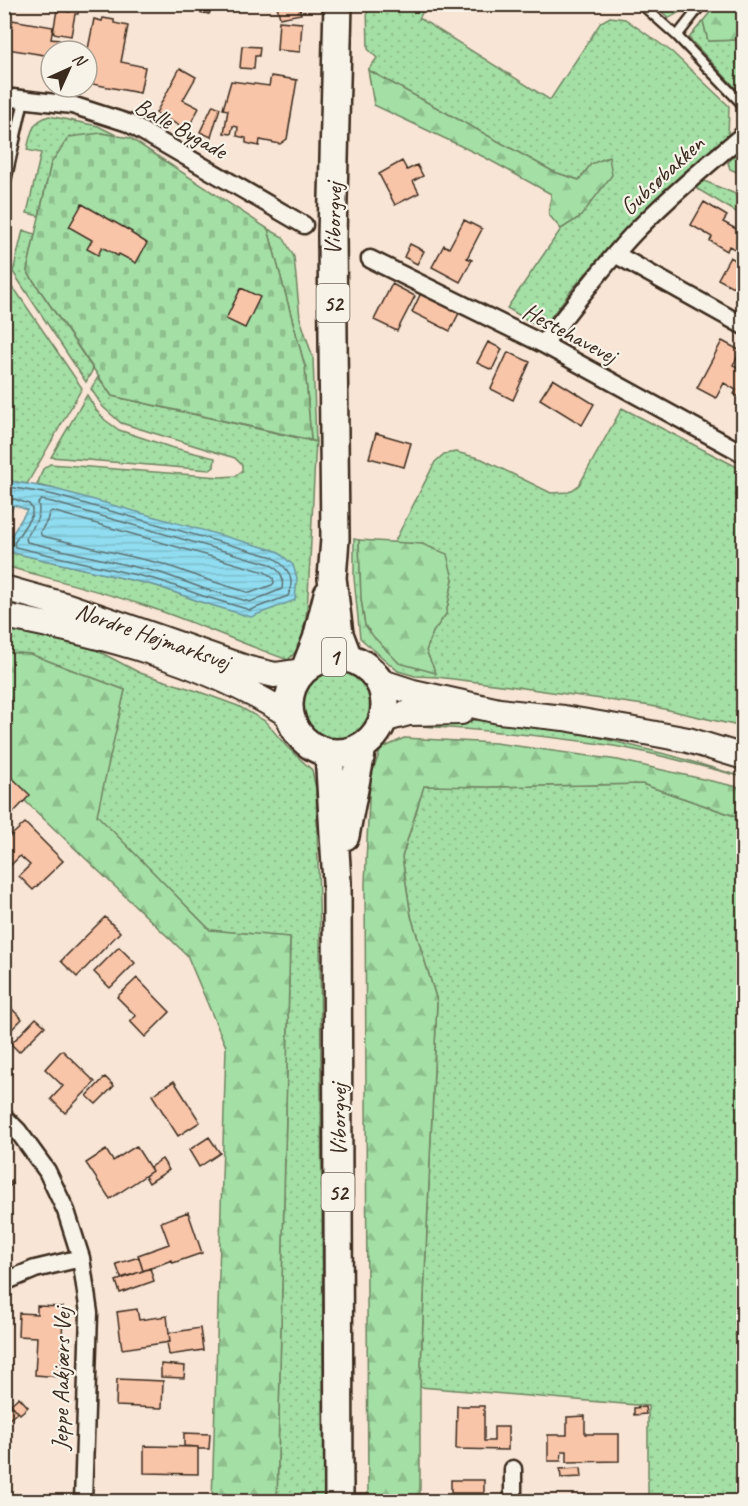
<svg xmlns="http://www.w3.org/2000/svg" width="748" height="1506" font-family="Caveat,sans-serif">
	<style>
		.grass { fill: url(#grass-dots); stroke: #708462; stroke-width: 1.5 }
		.forest { fill: url(#forest-firs); stroke: #708462; stroke-width: 1.5 }
		.cemetery { fill: url(#cemetery-stones); stroke: #708462; stroke-width: 1.5 }
		.water { fill: url(#water-rules); stroke: #6e959c; stroke-width: 1.5 }
		.lines { fill: none; stroke-linecap: round; stroke-linejoin: round }
		.shore { stroke: #5d7172; stroke-width: 1.5 }
		.building { fill: #f9c5a9; stroke: #3b2a1e; stroke-width: 1.5 }
		.lane-casing { stroke: #3b2a1e; stroke-width: 13 }
		.street-casing { stroke: #3b2a1e; stroke-width: 21 }
		.secondary-casing { stroke: #3b2a1e; stroke-width: 28 }
		.primary-casing { stroke: #3b2a1e; stroke-width: 32 }
		.lane { stroke: #f7f3e8; stroke-width: 8 }
		.street { stroke: #f7f3e8; stroke-width: 16 }
		.secondary { stroke: #f7f3e8; stroke-width: 24 }
		.primary { stroke: #f7f3e8; stroke-width: 27 }
		.labels { text-anchor: middle; stroke-width: 4.5; stroke-linejoin: round; paint-order: stroke }
		.shield { fill: #f7f3e8; stroke: #73665b; stroke-width: 1.5 }
		.shield-label { font-size: 22px; font-weight: bold; fill: #3b2a1e }
		.street-label { font-size: 24px; fill: #3b2a1e; stroke: #f7f3e8 }
	</style>
	<defs>
		<pattern id="grass-dots" width="8" height="8" patternUnits="userSpaceOnUse" patternTransform="scale(1.5)"><rect width="8" height="8" fill="#a4dfa5"/><path d="M2 2h.1M6 6h.1" fill="none" stroke="#8ec08e" stroke-width="1.8" stroke-linecap="round"/></pattern>
		<pattern id="forest-firs" width="22" height="20" patternUnits="userSpaceOnUse" patternTransform="scale(1.5)"><rect width="22" height="20" fill="#a4dfa5"/><path d="M5 1l3.5 6h-7zM16 11l3.5 6h-7z" fill="#8ec08e"/></pattern>
		<pattern id="cemetery-stones" width="16" height="16" patternUnits="userSpaceOnUse" patternTransform="scale(1.5)"><rect width="16" height="16" fill="#a4dfa5"/><path d="M2 7V4a2 2 0 0 1 4 0v3zM10 15v-3a2 2 0 0 1 4 0v3z" fill="#8ec08e"/></pattern>
		<pattern id="water-rules" width="6" height="5" patternUnits="userSpaceOnUse" patternTransform="scale(1.5)"><rect width="6" height="5" fill="#90dcf0"/><path d="M0 2.5h6" fill="none" stroke="#7dbdcd"/></pattern>
	</defs>
	<rect width="100%" height="100%" fill="#f8e5d5"/>
	<filter id="ink" filterUnits="userSpaceOnUse"><feTurbulence type="fractalNoise" baseFrequency=".0167" numOctaves="2"/><feDisplacementMap in="SourceGraphic" scale="12" xChannelSelector="R" yChannelSelector="G"/><feConvolveMatrix kernelMatrix="1 2 1 2 8 2 1 2 1" color-interpolation-filters="sRGB"/></filter>
	<g filter="url(#ink)">
		<path class="grass" d="M367,5H426L419,19H421L550,100L601,22L610,17L625,19L672,52L729,106L728,137L633,221L573,288L544,326L539,327L507,308L561,229L581,216L609,157L591,164L579,180L554,172L368,70L377,58L368,49Z
			M656,5L692,4V5L669,18L655,6Z
			M703,21L708,41L740,40L743,41V96L689,38Z
			M49,116L98,126L118,136L101,133L51,163L39,216L27,213L41,153L27,150C31,133 31,122 49,116Z
			M743,147V175L730,169L728,163L736,153Z
			M704,181L743,197V216L694,187Z
			M23,230L35,234L27,271L93,369L86,382L13,272Z
			M10,286L16,291L82,388L27,484L5,480L4,310Z
			M98,377L112,396L316,442C313,487 312,531 309,576C308,597 307,621 301,641C299,648 293,655 288,660C240,643 194,622 146,606C99,591 52,579 5,566V551L157,586L201,602L251,616L55,489L37,485L43,469L50,464L220,477L235,476L242,471V465L235,458L121,423L103,407L91,389Z
			M87,395L96,410L105,420L119,430L170,447L215,458L214,467L210,470L51,457Z
			M622,408L743,470V727L651,706L509,686L437,677L415,676L398,671L360,638L354,578V539L359,540L361,598L365,625L435,672L426,651L433,632L446,614L453,579L422,544L394,543L435,462L444,454L456,452L482,459L551,493L569,492L579,485Z
			M4,627L72,640L96,650L140,673L197,691L238,706L265,721L287,747L312,770L316,789L320,937L324,1501H277L290,938L210,930L96,815L125,690L30,654L5,652Z
			M300 704a36 36 0 1 1 72 0a36 36 0 1 1-72 0Z
			M445,718L510,723L589,735L673,756L743,777C696,765 649,751 601,744C536,734 470,729 405,725Z
			M642,784L743,819V1501H648V1406L420,1387L437,1001L411,916L402,857L424,785L486,787Z"/>
		<path class="forest" d="M716,5H743V41L740,40L708,41L703,21Z
			M368,70L554,172L579,180L591,164L609,157L612,175L581,216L561,229L549,215L551,194L484,157L374,105Z
			M268,229L283,237L294,257L300,318L313,358L316,442L311,440L305,367Z
			M359,540L422,544L447,554L453,579L446,614L433,632L426,651L436,673L399,663L373,636L365,625L361,598Z
			M4,652L30,654L125,690L97,815L210,930L290,937L277,1501H212L226,1047L187,955L5,782Z
			M404,738L495,743L618,760L738,787L743,789L744,819L642,784L486,787L424,786L402,857L411,916L437,1001L420,1387V1501L368,1502L365,883L370,778L381,749Z"/>
		<path class="cemetery" d="M101,133L130,138L268,229L305,367L311,440L112,396L27,271L51,163L69,137Z"/>
		<path class="water" d="M5,480L55,489L277,551L293,565L297,578L295,600L251,617L201,602L157,586L5,551V546L27,510L14,505L5,523Z"/>
		<g class="lines">
			<path class="shore" d="M4,486L54,495L273,557C288,568 296,578 288,596L250,610L203,596L158,580L15,547L14,543L32,515V509L29,504L14,499L9,502L4,509
				M41,500L52,502L270,564C281,572 284,575 282,589L250,602L205,589L161,573L27,542L26,538C33,526 42,517 38,503Z
				M52,511L265,572L273,578L274,583L272,585L250,593L208,580L163,564L42,536L40,532L47,521L49,513Z"/>
		</g>
		<path class="building" d="M71,4H79L78,14H75L71,36L53,33L57,10L70,12Z
			M164,4H198L211,8L209,14Z
			M282,4H299L301,14L280,18L277,6Z
			M103,18L114,20V23L128,26L121,62L145,67L140,93L87,83V54L94,19L102,21Z
			M12,20L53,27L51,39L59,40L57,51H51V56L7,49Z
			M279,21L302,23L300,52L277,50Z
			M242,46L260,47L259,56H255L254,69L240,68Z
			M180,68L196,77L183,100L199,108L187,130L156,113Z
			M271,76L297,80L287,139L280,144L260,140L259,146L246,143V138L237,136L238,127L233,126L231,134L224,133L228,110L223,109L231,81L269,86Z
			M213,105L220,108L211,137L200,132Z
			M402,161L407,170L417,165L423,176L413,181L419,193L395,205L379,174Z
			M704,202L727,216L723,222L736,229L740,223L744,225V254L729,246L727,251L710,241L712,237L691,225Z
			M82,204L132,232L131,233L147,243L136,263L119,254L118,256L102,247L98,255L87,249L92,240L69,227Z
			M464,220L482,229L467,258L472,260L460,282L432,267L444,245L449,248Z
			M410,244L424,251L417,264L404,257Z
			M730,257L744,265V268L733,287L718,279Z
			M392,284L415,296L397,331L374,320Z
			M241,288L260,297L245,328L226,319Z
			M421,293L460,311L450,331L412,312Z
			M722,341L741,351L733,365L744,370V400L734,394L736,390L724,383L716,398L697,388Z
			M488,342L502,349L492,370L477,363Z
			M508,352L530,362L513,400L491,389Z
			M553,379L594,404L582,425L540,399Z
			M376,433L411,443L404,467L369,458Z
			M4,770L30,795L13,813L4,805Z
			M25,823L63,861L33,890L19,876L30,865L20,856L10,866L4,860V842Z
			M105,917L120,932L77,977L61,961Z
			M119,947L135,963L110,988L94,972Z
			M137,978L170,1012L145,1037L130,1021L136,1016L117,997Z
			M4,1001L22,1019L4,1037Z
			M36,1018L45,1026L19,1052L11,1044Z
			M62,1050L95,1082L65,1113L51,1099L63,1086L45,1069Z
			M105,1077L114,1086L96,1104L87,1096Z
			M174,1081L200,1122L178,1136L152,1095Z
			M209,1137L220,1153L199,1167L189,1150Z
			M136,1146L152,1171L110,1199L86,1163L106,1150L113,1161Z
			M162,1159L169,1170L149,1183L145,1176L152,1171L150,1167Z
			M4,1176L12,1184L4,1191Z
			M188,1212L202,1253L173,1263L172,1260L143,1271L138,1255L169,1244L161,1222Z
			M139,1257L143,1271L121,1278L116,1264Z
			M150,1268L154,1281L120,1293L116,1281Z
			M37,1306L63,1307L61,1377L35,1375L37,1337L18,1336L19,1313L37,1314Z
			M137,1309L139,1320L167,1316L170,1342L122,1349L117,1312Z
			M200,1328L203,1350L169,1355L167,1342H170L169,1333Z
			M161,1364L185,1366L184,1378L161,1377Z
			M117,1379L163,1381L162,1408L116,1406Z
			M19,1397L28,1407L20,1414L11,1404Z
			M4,1398L18,1412L8,1420L4,1417Z
			M457,1406H484V1441H494V1427H508V1450L456,1449Z
			M645,1407L646,1414L634,1415V1408Z
			M585,1416V1434H619V1461L567,1462V1451H562L561,1461H548V1435H567V1417Z
			M184,1433L210,1434L209,1449H198V1447L184,1446Z
			M144,1446L198,1447V1474L144,1473Z
			M581,1468L582,1477L561,1478L560,1469Z
			M451,1480H484V1493H451Z"/>
		<g class="lines">
			<g class="lane-casing">
				<path id="lane" d="M641,4L677,36L744,106
					M677,36L702,4
					M4,190L24,100"/>
			</g>
			<g class="street-casing">
				<path id="street" d="M4,97L72,105L128,123L304,225
					M615,254L744,326
					M370,259L543,344L744,454
					M543,344C573,307 601,268 634,233C668,198 706,166 744,134
					M4,1117L18,1131L47,1171L66,1211L81,1258L89,1313L83,1502
					M4,1282L35,1269L81,1258
					M513,1469V1502"/>
			</g>
			<g class="secondary-casing">
				<path id="secondary" d="M4,588L68,606L161,638L249,669L275,675L302,671
					M4,616C103,635 205,661 290,716
					M379,681L413,692L499,711L564,718L629,729L688,740L744,757
					M383,720L409,713L461,712"/>
			</g>
			<g class="primary-casing">
				<path id="primary" d="M338,4L332,236L335,539L332,578L339,634L348,658
					M289 705a48 48 0 1 1 96 0a48 48 0 1 1-96 0Z
					M306,667L317,639L328,594
					M329,753L337,882L339,1502
					M345,836L362,747"/>
			</g>
			<use href="#lane" class="lane"/>
			<use href="#street" class="street"/>
			<use href="#secondary" class="secondary"/>
			<use href="#primary" class="primary"/>
		</g>
	</g>
	<g class="labels">
		<g class="shield">
			<rect x="316.5" y="284" width="33" height="38" rx="4.5"/>
			<rect x="322" y="638" width="24" height="38" rx="4.5"/>
			<rect x="321.5" y="1173" width="33" height="38" rx="4.5"/>
		</g>
		<g class="shield-label">
			<text x="333" y="311">52</text>
			<text x="334" y="665">1</text>
			<text x="338" y="1200">52</text>
		</g>
		<g class="street-label">
			<text transform="translate(181 128) rotate(29)" y="8">Balle Bygade</text>
			<text transform="translate(662 175) rotate(-43)" y="8">Gubsøbakken</text>
			<text transform="translate(333 219) rotate(-89)" y="8">Viborgvej</text>
			<text transform="translate(570 333) rotate(28)" y="8">Hestehavevej</text>
			<text transform="translate(153 636) rotate(19)" y="8">Nordre Højmarksvej</text>
			<text transform="translate(338 1120) rotate(-90)" y="8">Viborgvej</text>
			<text transform="translate(61 1379) rotate(-89)" y="8">Jeppe Aakjærs Vej</text>
		</g>
	</g>
	<rect width="748" height="1506" fill="none" stroke="#f7f3e8" stroke-width="24"/>
	<rect x="12" y="12" width="724" height="1482" fill="none" stroke="#3b2a1e" stroke-width="2" filter="url(#ink)"/>
	<g transform="translate(69 69) rotate(45)"><circle r="28" fill="#f7f3e8" stroke="#aca397" stroke-width="1.5"/>
	<path d="M0-4.5L10 22L0 15L-10 22Z" fill="#3b2a1e"/>
	<text y="-9" font-size="16" font-weight="bold" text-anchor="middle" fill="#3b2a1e">N</text>
	</g>
</svg>
